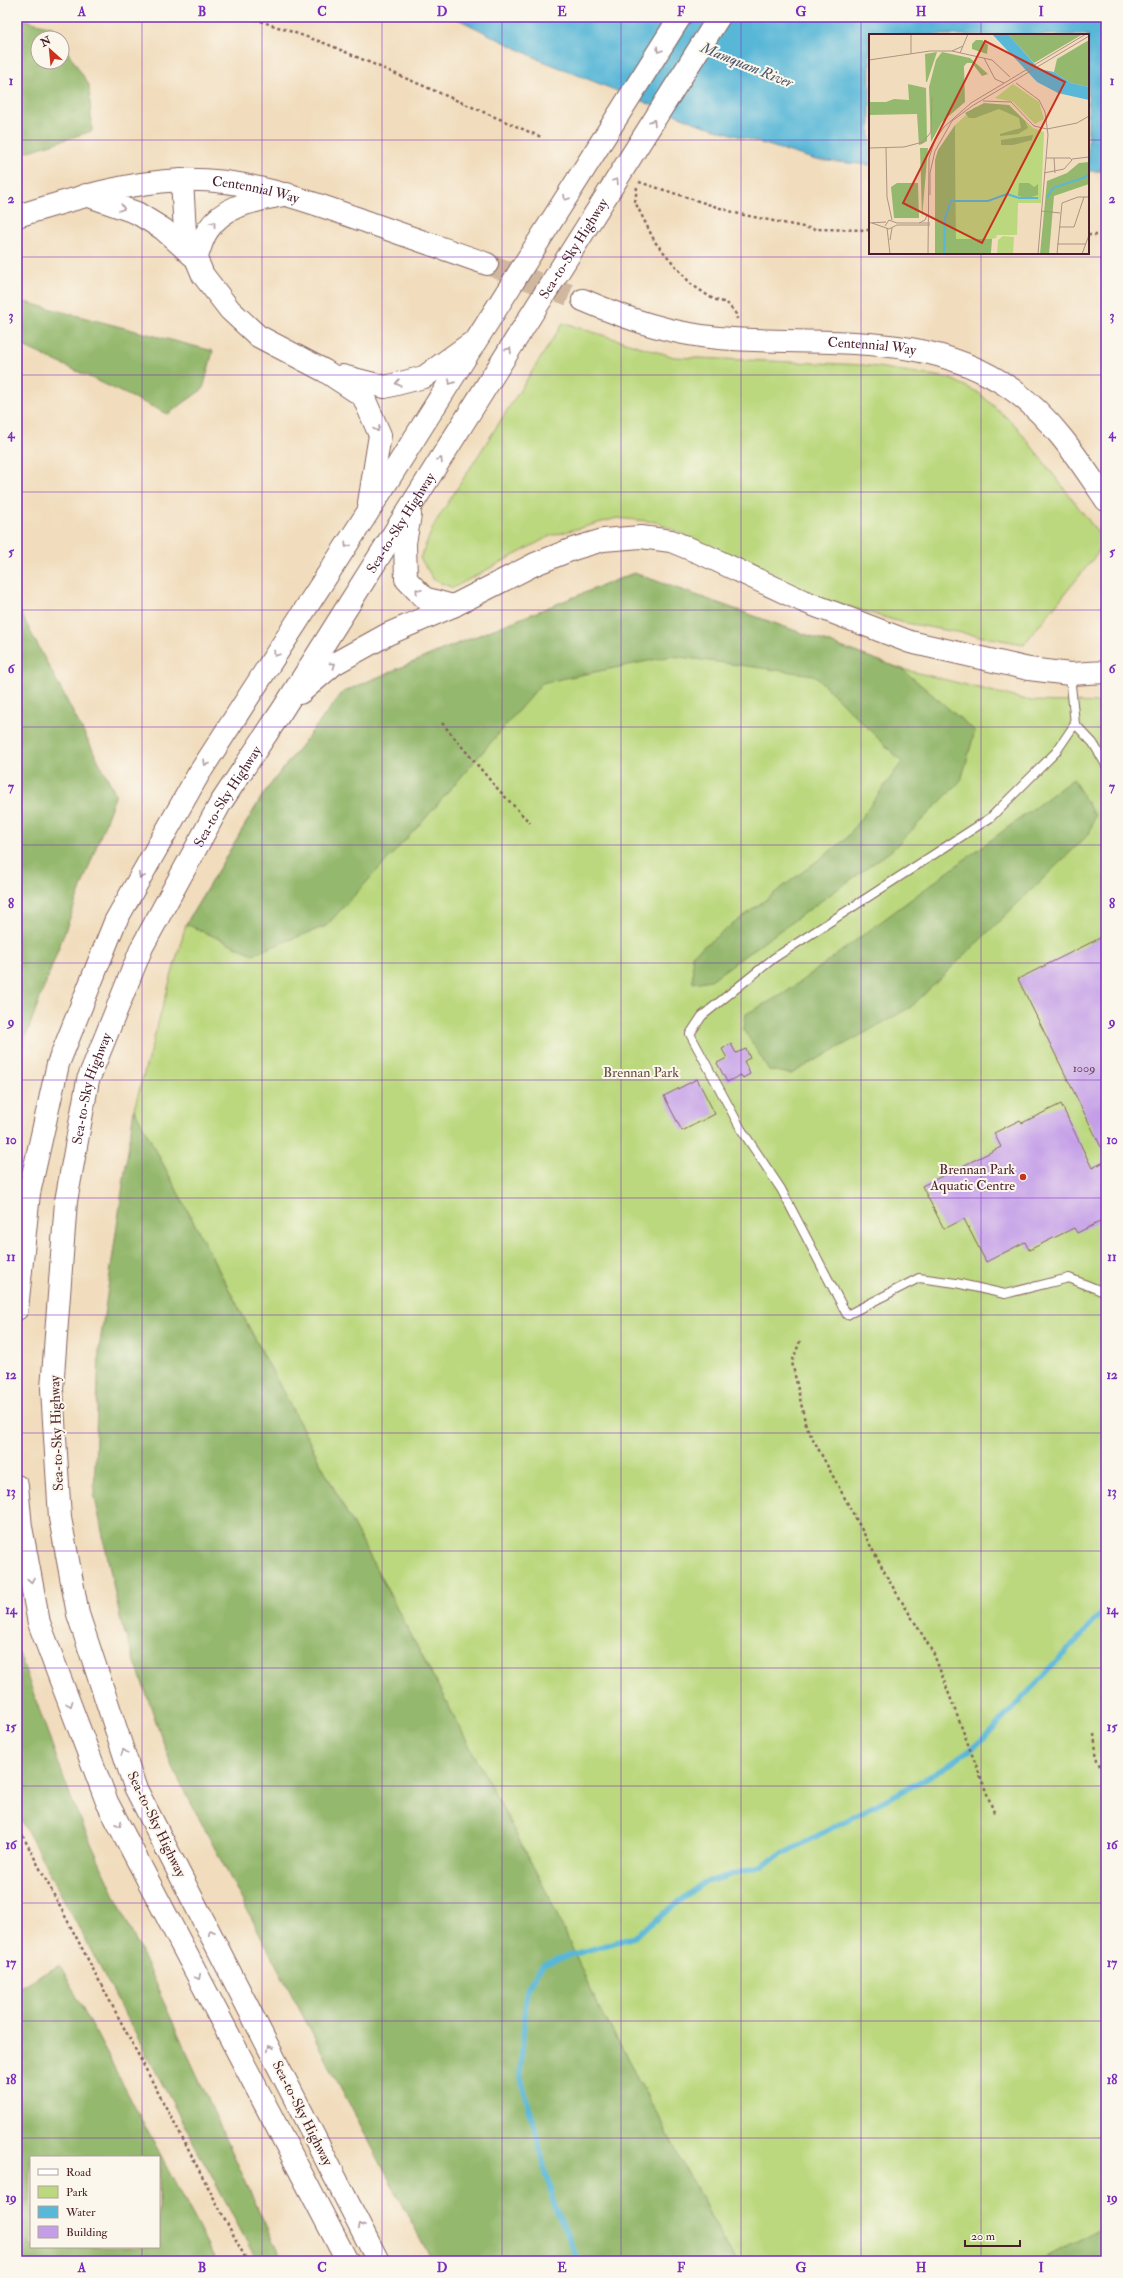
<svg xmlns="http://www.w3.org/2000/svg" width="1123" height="2278" font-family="'IM FELL Double Pica',serif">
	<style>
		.green { fill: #bbd87e; stroke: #827c54 }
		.forest { fill: #94b86d; stroke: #6f6c4c; fill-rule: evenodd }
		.water { fill: #59b7d7; stroke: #526b81 }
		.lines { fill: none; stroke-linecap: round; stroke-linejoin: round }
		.stream { stroke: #59b7d7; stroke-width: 5.5 }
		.building { fill: #c49fe8 }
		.secondary-tunnel { stroke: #d0b7a0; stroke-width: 22; stroke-dasharray: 22 11; stroke-linecap: butt }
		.lane-casing { stroke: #84625e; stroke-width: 10 }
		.secondary-casing { stroke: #84625e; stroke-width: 24 }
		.highway-casing { stroke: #84625e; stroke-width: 24 }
		.path { stroke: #84625e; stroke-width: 2.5; stroke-dasharray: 3 3; stroke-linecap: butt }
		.lane { stroke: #fff; stroke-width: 8 }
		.secondary { stroke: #fff; stroke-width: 22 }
		.highway { stroke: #fff; stroke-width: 22 }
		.oneway { stroke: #ae9aa0 }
		.grid { fill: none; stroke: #7b2cbf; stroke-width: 1; stroke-opacity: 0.55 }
		.poi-dot { fill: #c8321e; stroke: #fbf7ec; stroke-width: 1.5 }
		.labels { text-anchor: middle; stroke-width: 4; stroke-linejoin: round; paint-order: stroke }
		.number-label { font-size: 12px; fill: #683f5a }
		.street-label { font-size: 14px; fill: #4a1f2b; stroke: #fbf7ec }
		.park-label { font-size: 14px; fill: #664d40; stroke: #fbf7ec }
		.poi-label { font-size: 14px; fill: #4a1f2b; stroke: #fbf7ec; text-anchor: end }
		.water-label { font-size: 15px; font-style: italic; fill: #4f5467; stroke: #fbf7ec }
		.inset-river { fill: none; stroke: #59b7d7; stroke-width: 2 }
		.inset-road { fill: none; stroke: #ae9183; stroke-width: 1 }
		.view { fill: #c8321e; fill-opacity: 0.15; stroke: #c8321e; stroke-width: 2 }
		.inset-edge { fill: none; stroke: #4a1f2b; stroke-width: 2 }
		.neatline { fill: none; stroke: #7b2cbf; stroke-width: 1.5 }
		.grid-label { font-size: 13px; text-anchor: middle; font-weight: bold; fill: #7b2cbf }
	</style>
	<rect width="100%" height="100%" fill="#fbf7ec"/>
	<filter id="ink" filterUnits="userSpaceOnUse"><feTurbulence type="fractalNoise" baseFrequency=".025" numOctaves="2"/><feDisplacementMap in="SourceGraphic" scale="8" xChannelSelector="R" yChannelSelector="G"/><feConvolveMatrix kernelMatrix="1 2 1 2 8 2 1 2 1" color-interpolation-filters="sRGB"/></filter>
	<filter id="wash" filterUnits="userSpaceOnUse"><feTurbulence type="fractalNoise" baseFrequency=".012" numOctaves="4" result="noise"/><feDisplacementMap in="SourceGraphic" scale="16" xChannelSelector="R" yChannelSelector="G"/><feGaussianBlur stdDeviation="0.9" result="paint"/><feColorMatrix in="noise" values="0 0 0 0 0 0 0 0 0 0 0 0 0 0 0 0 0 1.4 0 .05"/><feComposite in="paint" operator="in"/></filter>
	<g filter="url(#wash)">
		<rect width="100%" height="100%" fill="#f1ddbd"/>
		<path class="green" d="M563,323L674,357L864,365L949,378L979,393L1016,426L1106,543L1024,644L900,622L816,597L656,522L617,518L550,536L453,588L434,580L420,558L435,523Z
			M634,573L902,669L1031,701L1106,703V2226L1039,2261H735L593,1995L548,1895L134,1109L186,924L264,793L343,692L442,650Z"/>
		<path class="forest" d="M17,18L52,27L59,38H38V62H62V43L89,85L92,131L17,155Z
			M17,300L213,351L203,389L168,414L17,343Z
			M634,573L902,669L975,731L961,781L892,850L711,980L693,983L692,955L845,840L902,762L814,675L672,656L542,683L424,820L326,926L253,954L186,924L264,793L343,692L442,650Z
			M17,606L116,794L17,1060Z
			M1073,779L1095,816L1089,834L911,1007L791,1074L769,1070L744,1030L746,1014L785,993Z
			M134,1109L548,1895L593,1995L735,2261H432L172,1767L121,1622L94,1493L99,1350Z
			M17,1648L74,1806L282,2261H257L17,1812Z
			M60,1965L216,2261H17V1988ZM31,2157H159V2247H31Z
			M1106,2226V2261H1039Z"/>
		<path class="water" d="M454,17H1106V171H1088V35H870V165L816,160L699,124L538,59Z"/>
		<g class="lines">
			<path class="stream" d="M579,2261L555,2208L520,2074L527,1988L544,1963L634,1937L703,1883L760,1866L936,1773L983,1740L1106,1609"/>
		</g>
		<g id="blocks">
			<path class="building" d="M1106,935V1157L1018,979Z
				M731,1044L736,1053L746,1049L750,1058L744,1061L750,1074L743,1078L741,1075L727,1082L717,1063L727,1058L722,1049Z
				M697,1079L715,1114L682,1131L664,1096Z
				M1061,1104L1092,1168L1106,1161V1219L1077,1233L1074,1228L1029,1250L1025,1242L986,1262L964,1219L944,1229L922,1186L1001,1147L994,1133L1020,1120L1022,1123Z"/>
		</g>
	</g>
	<g filter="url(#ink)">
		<use href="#blocks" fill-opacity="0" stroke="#84625e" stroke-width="1"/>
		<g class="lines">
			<path class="secondary-tunnel" d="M487,264L583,300"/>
			<g class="lane-casing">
				<path id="lane" d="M1070,675L1075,724L1056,752L990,818L774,958L702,1016L690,1034L741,1129L781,1189L847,1315L919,1278L956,1283L1005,1294L1069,1278L1104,1292L1106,1290
					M1075,724L1093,743L1106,765"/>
			</g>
			<g class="secondary-casing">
				<g id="secondary">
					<path id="s1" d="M17,216C70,200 126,182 182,180C245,178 303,199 362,220C403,235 445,249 487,264"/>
					<path id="s2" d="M583,300C627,319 671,334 719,338C819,347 927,328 1013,390C1053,419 1079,460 1106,500"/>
				</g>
			</g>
			<g class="highway-casing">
				<g id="highway">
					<path d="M182,180L185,232L203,275L230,310L258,336L325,371L363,396L380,435L369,503"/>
					<path d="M86,195L137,213L163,229L192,255"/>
					<path d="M196,259C200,249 202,238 208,230C225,203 258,201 287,194"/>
					<path d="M342,376L385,387L424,377L470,344"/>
					<path d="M410,515L405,543L406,579L424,598L453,606"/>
					<path d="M300,693L334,664L388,634L453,606L535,564L573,549L603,540L641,537L671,541L705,555L803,601L910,642L1029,669L1070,674L1106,672"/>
					<path d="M17,1309L29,1193L58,1064L115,922L198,775L368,512L680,17"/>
					<path d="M17,1486L21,1527L39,1623L107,1802L347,2261"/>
					<path id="s3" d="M378,2261L135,1787L78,1614L60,1518L52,1389L66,1201L88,1080L142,947L220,804L283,709L719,17"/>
				</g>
			</g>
			<path class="path" d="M249,17L327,44L541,137
				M639,182L739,214L813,229L870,230
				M637,187L635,202L655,242L691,284L713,299L727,303L736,314L737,319
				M1088,235H1106
				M442,723L495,786L530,823
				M800,1341L792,1362L806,1426L891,1584L933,1652L995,1815
				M1094,1734L1097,1760L1106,1778
				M17,1825L247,2261"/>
			<use href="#lane" class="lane"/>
			<use href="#secondary" class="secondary"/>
			<use href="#highway" class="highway"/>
		</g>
		<defs><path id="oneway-chevron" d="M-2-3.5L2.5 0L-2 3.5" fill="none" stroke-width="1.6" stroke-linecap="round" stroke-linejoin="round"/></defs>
		<g class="oneway">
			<use href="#oneway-chevron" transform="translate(659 50) rotate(123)"/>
			<use href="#oneway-chevron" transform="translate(653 122) rotate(-58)"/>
			<use href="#oneway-chevron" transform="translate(616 181) rotate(-58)"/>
			<use href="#oneway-chevron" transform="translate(566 198) rotate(122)"/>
			<use href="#oneway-chevron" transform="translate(122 208) rotate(19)"/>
			<use href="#oneway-chevron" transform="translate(213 224) rotate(-53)"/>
			<use href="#oneway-chevron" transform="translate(509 350) rotate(-58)"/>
			<use href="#oneway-chevron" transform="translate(451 382) rotate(122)"/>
			<use href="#oneway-chevron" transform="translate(398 383) rotate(166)"/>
			<use href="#oneway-chevron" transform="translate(377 429) rotate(67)"/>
			<use href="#oneway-chevron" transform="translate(440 460) rotate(-58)"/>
			<use href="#oneway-chevron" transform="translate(347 545) rotate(123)"/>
			<use href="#oneway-chevron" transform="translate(418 591) rotate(-133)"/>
			<use href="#oneway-chevron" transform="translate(276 654) rotate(123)"/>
			<use href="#oneway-chevron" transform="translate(333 665) rotate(-36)"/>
			<use href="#oneway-chevron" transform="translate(206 763) rotate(123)"/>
			<use href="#oneway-chevron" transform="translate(141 876) rotate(119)"/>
			<use href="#oneway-chevron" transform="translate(31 1580) rotate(79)"/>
			<use href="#oneway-chevron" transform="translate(70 1704) rotate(69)"/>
			<use href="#oneway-chevron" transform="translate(124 1752) rotate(-108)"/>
			<use href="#oneway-chevron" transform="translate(119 1824) rotate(63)"/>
			<use href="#oneway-chevron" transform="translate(211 1932) rotate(-117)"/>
			<use href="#oneway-chevron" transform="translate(198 1977) rotate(62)"/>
			<use href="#oneway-chevron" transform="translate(270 2048) rotate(-117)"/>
			<use href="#oneway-chevron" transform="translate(361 2226) rotate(-117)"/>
		</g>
	</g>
	<path class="grid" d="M142,17V2157M262,17V2261M382,17V2261M502,17V2261M621,17V2261M741,17V2261M861,17V2261M981,17V35M17,140H870M1088,140H1106M981,253V2261M17,257H1106M17,375H1106M17,492H1106M17,610H1106M17,727H1106M17,845H1106M17,963H1106M17,1080H1106M17,1198H1106M17,1315H1106M17,1433H1106M17,1551H1106M17,1668H1106M17,1786H1106M17,1903H1106M17,2021H1106M17,2138H1106M142,2247V2261"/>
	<circle class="poi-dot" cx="1023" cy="1177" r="4"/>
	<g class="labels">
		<g class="number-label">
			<text x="1084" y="1072">1009</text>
		</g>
		<g class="street-label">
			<text dy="5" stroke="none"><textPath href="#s1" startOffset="244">Centennial Way</textPath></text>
			<text dy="5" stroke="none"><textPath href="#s3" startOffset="2218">Sea-to-Sky Highway</textPath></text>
			<text dy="5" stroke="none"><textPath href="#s2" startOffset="295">Centennial Way</textPath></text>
			<text dy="5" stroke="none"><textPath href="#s3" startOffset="1894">Sea-to-Sky Highway</textPath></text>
			<text dy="5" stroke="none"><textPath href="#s3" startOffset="1570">Sea-to-Sky Highway</textPath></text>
			<text dy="5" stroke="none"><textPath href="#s3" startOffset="1246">Sea-to-Sky Highway</textPath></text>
			<text transform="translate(56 1433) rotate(-92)" y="5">Sea-to-Sky Highway</text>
			<text transform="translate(157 1824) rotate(64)" y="5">Sea-to-Sky Highway</text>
			<text transform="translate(303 2113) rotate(63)" y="5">Sea-to-Sky Highway</text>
		</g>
		<g class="park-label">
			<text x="641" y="1077">Brennan Park</text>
		</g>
		<g class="poi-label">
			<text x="1015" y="1174">Brennan Park<tspan x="1015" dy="16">Aquatic Centre</tspan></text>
		</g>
		<g class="water-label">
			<text transform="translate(747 65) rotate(22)" y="5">Mamquam River</text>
		</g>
	</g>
	<g transform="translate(869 34)">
		<rect width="220" height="220" fill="#f1ddbd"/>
		<path d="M144,50L170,68L175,85L166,90L144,68L126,64ZM140,71L164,94L175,98L172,169H149L148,201H128L127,204L123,205H87L86,91L106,73ZM134,202L145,203L144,220H128L129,206Z" fill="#bbd87e"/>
		<path d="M139,0H214L165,29ZM107,6H113L119,11L118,20L103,15V10ZM220,6V53L202,49L185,38L188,25ZM68,18L58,48H57L56,20ZM73,18L101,24L119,40L113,42L103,29H98L95,32L96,68L73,88L62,108L60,53L67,26ZM39,50L57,54L58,107L53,110L50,111L48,80L0,81V68H17L25,65L40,66ZM115,69L140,71L156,87L159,94L149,100L131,102V100L152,94L150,84L130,75L106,84H100L96,79ZM86,91L87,205H123L122,219L66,220V126L69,116ZM164,101L163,106L144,111H132V106ZM51,114H59L53,184ZM220,128V150L185,162L180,220H171L178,147L198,139L210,129ZM28,149H49L50,184H25L22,153ZM150,149H160L165,153L169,150V161L159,164L149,162Z" fill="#94b86d"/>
		<path d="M123,0H139L170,35L185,38L202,49L220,53V66L189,59L168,48Z" fill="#59b7d7"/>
		<path class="inset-river" d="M178,164L184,154L217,143L220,139M75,220L76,184L82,167H119L138,160L150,164H169"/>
		<path class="inset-road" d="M42,0V20M83,17L94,12M91,19L99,0M115,24L126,45L135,49M0,26L61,17H83L123,26L141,43M147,49L170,66L176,78L179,101L169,220M114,67L142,68L165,92L178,95M178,95L208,89L220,82M0,114L35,113L54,108L62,98L63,63M17,114L18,163L23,186M185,124L186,139M203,125L220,123M175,139L195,135L203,126L201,124H177M61,161V139L66,117L83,87L103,72L220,2M172,177L191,179M0,189L17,188M3,189L20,195L28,191H61M50,189L56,186L58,181M16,192L20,186L28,189H61M190,193H205L215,163M18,194L21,220M21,206L23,194M188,210H217M59,220L60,124L66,106L75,93L102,69L217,0M188,220L193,169L209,163H220M213,220L220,201"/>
		<path class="view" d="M116,7L196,48L113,209L34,169Z"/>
		<rect width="220" height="220" class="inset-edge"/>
	</g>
	<rect width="1123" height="2278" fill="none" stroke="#fbf7ec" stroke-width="44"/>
	<rect x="30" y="2156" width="130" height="92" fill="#fbf7ec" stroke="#b4a19f"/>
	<rect x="38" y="2169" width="20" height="6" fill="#ffffff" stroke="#b4a19f"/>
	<text x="66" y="2176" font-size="12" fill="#4a1f2b">Road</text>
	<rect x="38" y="2186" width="20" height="12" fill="#bbd87e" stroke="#b4a19f"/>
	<text x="66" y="2196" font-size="12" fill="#4a1f2b">Park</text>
	<rect x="38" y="2206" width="20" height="12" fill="#59b7d7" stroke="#b4a19f"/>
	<text x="66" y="2216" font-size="12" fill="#4a1f2b">Water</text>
	<rect x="38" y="2226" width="20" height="12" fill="#c49fe8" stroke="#b4a19f"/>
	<text x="66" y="2236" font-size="12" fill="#4a1f2b">Building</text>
	<g transform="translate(50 50) rotate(333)"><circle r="19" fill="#fbf7ec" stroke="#b4a19f"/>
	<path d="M0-3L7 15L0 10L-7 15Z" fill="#c8321e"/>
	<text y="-6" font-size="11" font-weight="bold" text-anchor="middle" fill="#4a1f2b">N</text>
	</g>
	<path d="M965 2240v6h55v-6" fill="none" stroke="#4a1f2b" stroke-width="2"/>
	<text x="971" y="2240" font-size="12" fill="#4a1f2b" stroke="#fbf7ec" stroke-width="3" paint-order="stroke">20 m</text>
	<rect x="22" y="22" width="1079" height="2234" class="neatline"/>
	<g class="grid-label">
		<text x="82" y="16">A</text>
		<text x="202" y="16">B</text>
		<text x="322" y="16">C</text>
		<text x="442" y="16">D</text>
		<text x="562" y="16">E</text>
		<text x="681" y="16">F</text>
		<text x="801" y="16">G</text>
		<text x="921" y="16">H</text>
		<text x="1041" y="16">I</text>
		<text x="11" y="85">1</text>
		<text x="1112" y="85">1</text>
		<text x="11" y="203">2</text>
		<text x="1112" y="203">2</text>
		<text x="11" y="320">3</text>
		<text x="1112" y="320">3</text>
		<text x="11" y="438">4</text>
		<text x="1112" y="438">4</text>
		<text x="11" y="556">5</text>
		<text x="1112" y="556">5</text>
		<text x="11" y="673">6</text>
		<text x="1112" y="673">6</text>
		<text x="11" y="791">7</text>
		<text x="1112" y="791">7</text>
		<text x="11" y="908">8</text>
		<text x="1112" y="908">8</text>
		<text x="11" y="1026">9</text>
		<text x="1112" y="1026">9</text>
		<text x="11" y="1144">10</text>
		<text x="1112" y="1144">10</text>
		<text x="11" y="1261">11</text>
		<text x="1112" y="1261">11</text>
		<text x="11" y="1379">12</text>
		<text x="1112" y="1379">12</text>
		<text x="11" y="1496">13</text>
		<text x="1112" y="1496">13</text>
		<text x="11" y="1614">14</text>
		<text x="1112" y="1614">14</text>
		<text x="11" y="1731">15</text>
		<text x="1112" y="1731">15</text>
		<text x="11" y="1849">16</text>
		<text x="1112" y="1849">16</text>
		<text x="11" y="1967">17</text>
		<text x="1112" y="1967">17</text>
		<text x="11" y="2084">18</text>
		<text x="1112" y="2084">18</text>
		<text x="11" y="2202">19</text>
		<text x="1112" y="2202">19</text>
		<text x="82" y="2272">A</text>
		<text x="202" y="2272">B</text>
		<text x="322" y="2272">C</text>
		<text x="442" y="2272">D</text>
		<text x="562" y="2272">E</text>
		<text x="681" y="2272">F</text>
		<text x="801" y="2272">G</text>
		<text x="921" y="2272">H</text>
		<text x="1041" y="2272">I</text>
	</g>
</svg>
